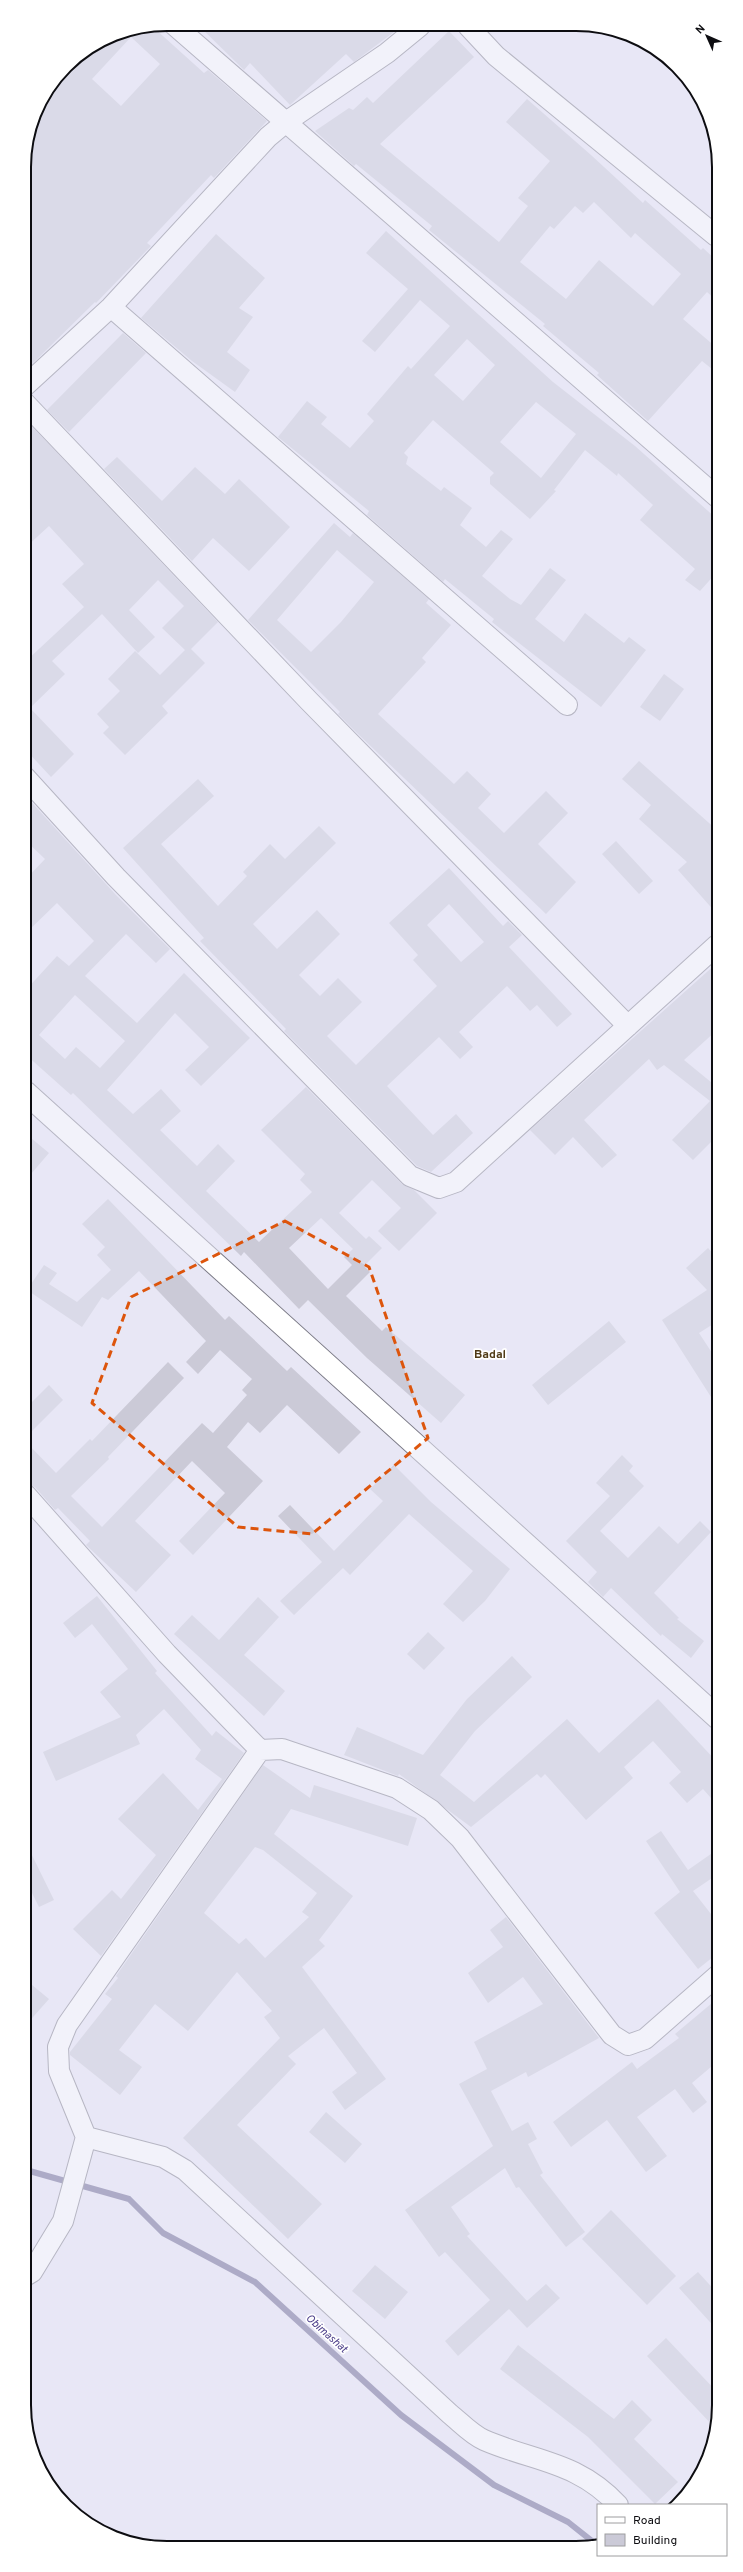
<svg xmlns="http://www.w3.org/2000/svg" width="743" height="2572" font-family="Overpass,sans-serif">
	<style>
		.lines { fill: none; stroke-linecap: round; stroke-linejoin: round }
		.stream { stroke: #67628e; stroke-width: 6 }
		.building { fill: #cbcad7; fill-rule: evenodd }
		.street-casing { stroke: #7c7b87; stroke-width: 22 }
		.secondary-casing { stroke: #7c7b87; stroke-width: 24 }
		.street { stroke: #fff; stroke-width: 20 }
		.secondary { stroke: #fff; stroke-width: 22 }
		.marked { fill: none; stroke: #dd550c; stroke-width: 3; stroke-dasharray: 8 5; stroke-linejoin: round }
		.labels { text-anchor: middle; stroke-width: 3.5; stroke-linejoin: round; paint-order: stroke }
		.water-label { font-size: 11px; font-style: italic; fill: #4d3f8a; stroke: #fff }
		.quarter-label { font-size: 12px; font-weight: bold; fill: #503b16; stroke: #fff }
		.rim { fill: none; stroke: #0d0d11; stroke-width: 2 }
	</style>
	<rect width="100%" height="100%" fill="#e8e7f5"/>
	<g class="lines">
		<path class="stream" d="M26,2170L129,2199L163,2233L255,2282L401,2415L494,2485L568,2522L597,2545"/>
	</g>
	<path class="building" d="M197,24L293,25L402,26L354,62L346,54L290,105L250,63L244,70Z
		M153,27L204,73L208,70L267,121L214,178L211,175L147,243L151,246L96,303L95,302L25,371L24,158L35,112L66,66L113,35ZM131,37L160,64L121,106L92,79Z
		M449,31L474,57L380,144L499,242L528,206L518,198L550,161L506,122L527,99L591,155L643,203L645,200L701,250L703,248L716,260V300L707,292L683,319L717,348V373L702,361L648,421L597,375L599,373L543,326L545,324L429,230L432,226L356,164L354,166L315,131L349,108L353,110L367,97L373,103ZM594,202L631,238L635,233L681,274L653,306L599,260L566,299L520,262L550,226L554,229L575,206L583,213Z
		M386,231L553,382L635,446L717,519V572L700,591L685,580L695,569L640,520L653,505L618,473L617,476L585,450L554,490L556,491L530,519L490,484V477L494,473L433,420L404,453L408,457L406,464L441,491L444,487L472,508L460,525L486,547L501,530L513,539L482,576L510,599L521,605L550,568L566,580L535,619L564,642L585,613L624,643L629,637L646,650L601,707L492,622L494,619L445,579L443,582L367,515L369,511L278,437L307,401L327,417L321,424L350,448L374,421L367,414L408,366L411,369L450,326L420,300L375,352L362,341L408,289L366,253ZM467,339L495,365L463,401L434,375ZM536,402L576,434L541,478L500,442Z
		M216,234L265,278L239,308L253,317L227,352L250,370L235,392L192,361L141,318Z
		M123,333L146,353L69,432L47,410Z
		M25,419L218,622L191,649L205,663L162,706L168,713L125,755L103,733L109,727L97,714L120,691L108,679L135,651L160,675L185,650L162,628L184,606L158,580L129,610L155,637L138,653L102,614L52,661L65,674L30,708L74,754L51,777L25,749V662L84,607L62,584L84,564L49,526L25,548Z
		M117,457L162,501L195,467L225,494L239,479L290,527L249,571L213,538L192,561L104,469Z
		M334,523L350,537L353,533L429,599L426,603L451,625L422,658L426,662L378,714L454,784L467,771L491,794L478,808L504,833L546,791L568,813L538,844L576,882L546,914L357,733L338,714L340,712L248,620ZM337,550L374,582L341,622L311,652L277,620Z
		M664,674L684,689L660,721L640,707Z
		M639,761L717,830V914L678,870L687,862L639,819L651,805L622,779Z
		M198,779L214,796L161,844L218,906L247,876L243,872L270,844L285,859L319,826L336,843L253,924L277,949L317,910L340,934L299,975L320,996L338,978L362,1002L327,1036L356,1065L437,986L413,960L418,955L389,923L449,868L503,926L508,921L522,935L509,947L572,1014L557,1027L537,1005L530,1011L507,986L459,1032L473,1047L460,1059L439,1037L387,1086L433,1135L456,1114L473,1133L431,1172L417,1166L284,1031L286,1029L200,941L204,938L123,848ZM449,904L484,942L461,962L427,925Z
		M25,795L116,895L170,949L156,963L126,934L85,976L137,1023L184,973L250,1038L201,1086L185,1070L209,1047L175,1013L107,1090L133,1114L161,1089L181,1111L160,1130L197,1166L218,1144L235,1161L206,1191L259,1242L312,1192L300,1180L305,1174L261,1130L306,1087L402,1184L414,1190L437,1213L399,1251L378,1231L401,1208L372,1180L339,1213L366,1239L369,1236L382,1248L364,1266L370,1272L346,1296L382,1331L386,1327L465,1395L441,1423L367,1358L308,1300L299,1309L244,1252L241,1256L73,1093L71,1095L25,1054V991L57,956L69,966L94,941L57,903L25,934V880L45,859L25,840ZM75,995L125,1041L100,1068L76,1047L65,1059L39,1035ZM321,1218L353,1249L344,1257L352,1265L328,1289L289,1248Z
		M616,841L653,881L639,894L602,854Z
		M717,963V1030L684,1060L717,1087V1136L693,1160L672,1140L710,1101L664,1065L657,1070L649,1059L584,1120L617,1155L602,1168L573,1137L555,1155L530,1130Z
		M25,1133L49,1153L25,1181Z
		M108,1199L225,1320L229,1316L287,1371L291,1367L361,1432L339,1454L287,1405L260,1433L248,1422L227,1447L263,1481L193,1555L179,1541L225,1493L192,1461L135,1521L171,1555L136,1592L86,1545L90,1541L58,1508L55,1510L35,1487L26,1484V1442L56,1473L90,1439L92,1441L168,1362L184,1378L108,1457L109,1459L71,1496L102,1527L202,1423L213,1433L247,1395L242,1390L252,1379L220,1350L198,1374L186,1362L206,1341L139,1271L108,1300L102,1297L82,1327L27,1290L44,1265L57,1273L49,1284L77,1302L111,1270L97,1255L105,1247L82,1224Z
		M708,1248L717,1258L718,1321L699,1333L718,1362V1408L662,1320L707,1290L686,1268Z
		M609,1321L626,1342L548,1405L532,1385Z
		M49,1385L63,1400L26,1437V1408Z
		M622,1455L633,1466L629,1471L644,1486L600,1531L628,1558L659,1526L678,1544L700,1521L711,1532L654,1593L679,1618L677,1619L704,1641L691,1658L662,1634L661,1636L611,1588L603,1597L588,1582L597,1572L566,1541L610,1496L596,1483Z
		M394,1465L431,1502L510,1569L485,1601L463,1622L443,1604L473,1571L409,1514L350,1575L343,1568L294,1615L280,1601L322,1562L278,1516L290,1505L334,1551L383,1501L370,1489Z
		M97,1596L157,1671L155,1673L212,1736L216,1731L244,1753L101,1956L73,1929L112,1890L121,1899L156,1855L118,1819L163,1773L198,1810L222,1779L195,1759L201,1750L164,1709L136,1735L140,1744L56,1781L43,1752L121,1717L100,1692L128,1669L92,1624L75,1638L63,1623Z
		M258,1597L279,1617L244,1655L285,1691L264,1716L174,1634L192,1615L219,1640Z
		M428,1632L445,1648L424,1670L407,1654Z
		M512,1656L532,1677L475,1731L440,1775L474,1802L567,1719L599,1753L658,1699L718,1763V1806L703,1789L687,1803L669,1783L681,1772L653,1741L624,1767L633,1778L586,1820L545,1774L541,1778L537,1774L471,1827L399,1774L398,1776L344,1755L357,1727L423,1755L467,1699Z
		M263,1765L310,1798L314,1785L417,1818L408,1846L291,1809L274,1834L353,1896L319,1940L325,1946L302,1967L386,2079L345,2110L332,2092L357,2073L324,2028L288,2056L296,2064L237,2125L322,2204L288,2239L183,2138L280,2038L264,2017L272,2011L237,1972L188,2031L155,2004L119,2050L142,2067L120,2095L70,2055V2052L112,1999L105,1994L118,1978L116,1976ZM255,1847L263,1850L317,1893L302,1912L309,1917L265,1958L246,1938L239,1944L204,1913Z
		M661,1831L688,1870L718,1849V1874L693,1891L718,1923V1953L698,1969L654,1913L680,1892L646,1841Z
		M26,1843L54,1900L39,1907L26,1881Z
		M506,1917L599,2038L528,2077L526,2072L491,2091L512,2131L528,2122L537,2139L528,2144L543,2173L540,2175L585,2232L566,2247L519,2187L516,2188L505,2168L451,2207L470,2234L467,2236L527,2301L546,2284L560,2298L527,2328L509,2309L458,2356L445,2341L490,2300L445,2252L439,2257L405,2210L493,2146L459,2084L487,2069L474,2042L543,2004L523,1977L488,2003L468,1973L503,1947L490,1930Z
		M26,1980L49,1999L26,2025Z
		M718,1998V2061L692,2083L707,2102L693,2113L675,2089L637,2117L667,2156L646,2172L607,2120L571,2147L553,2122L632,2062L637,2069L679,2038L675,2034Z
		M326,2112L362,2144L345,2163L309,2132Z
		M611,2210L676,2276L647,2305L582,2239Z
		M375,2265L408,2292L385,2319L352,2291Z
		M698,2272L719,2295V2332L679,2288Z
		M666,2338L719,2394V2414L715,2428L647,2356Z
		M518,2345L614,2419L632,2400L652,2420L634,2439L678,2482L655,2504L588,2437L500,2369Z"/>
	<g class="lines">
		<g class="street-casing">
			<path id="street" d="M173,24L717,497
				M468,26L496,56L716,236
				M111,307L567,705
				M25,386L111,307L268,137L286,122L387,53L420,26
				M25,403L309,701L628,1026
				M25,777L116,877L410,1176L439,1188L456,1182L717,945
				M26,1495L167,1654L260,1750L282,1749L397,1788L431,1810L460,1838L612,2035L628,2045L645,2039L718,1975
				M86,2137L163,2157L185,2170L450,2414C460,2422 472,2435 484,2440C535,2462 577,2461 618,2505
				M27,2275L32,2272L63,2221L86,2137L59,2071L58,2047L67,2025L260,1750"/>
		</g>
		<g class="secondary-casing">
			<path id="secondary" d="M25,1092L718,1718"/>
		</g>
		<use href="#street" class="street"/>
		<use href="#secondary" class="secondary"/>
	</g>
	<path d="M0 0H743V2572H0ZM285,1221L369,1267L428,1438L312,1534L238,1527L92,1403L131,1297Z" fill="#e8e7f5" fill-opacity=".55" fill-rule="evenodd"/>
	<path class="marked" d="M285,1221L369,1267L428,1438L312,1534L238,1527L92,1403L131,1297Z"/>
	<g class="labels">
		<g class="water-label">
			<text transform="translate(327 2333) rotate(42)" y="4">Obimashat</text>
		</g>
		<g class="quarter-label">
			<text x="490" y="1358">Badal</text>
		</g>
	</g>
	<path d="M0 0H743V2572H0ZM167 31H576A136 136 0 0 1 712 167V2405A136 136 0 0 1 576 2541H167A136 136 0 0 1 31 2405V167A136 136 0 0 1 167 31Z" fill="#fff" fill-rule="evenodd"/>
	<path class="rim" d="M167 31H576A136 136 0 0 1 712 167V2405A136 136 0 0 1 576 2541H167A136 136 0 0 1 31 2405V167A136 136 0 0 1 167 31Z"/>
	<rect x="597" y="2504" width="130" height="52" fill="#ffffff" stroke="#9e9ea0"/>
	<rect x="605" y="2517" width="20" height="6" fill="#ffffff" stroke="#9e9ea0"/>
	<text x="633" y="2524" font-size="12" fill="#0d0d11">Road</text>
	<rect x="605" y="2534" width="20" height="12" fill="#cbcad7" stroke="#9e9ea0"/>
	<text x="633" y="2544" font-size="12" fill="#0d0d11">Building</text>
	<g transform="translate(707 36) rotate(315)" stroke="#ffffff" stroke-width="3" paint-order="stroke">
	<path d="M0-3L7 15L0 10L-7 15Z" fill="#0d0d11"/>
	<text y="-6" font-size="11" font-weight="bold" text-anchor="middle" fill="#0d0d11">N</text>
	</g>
</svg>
